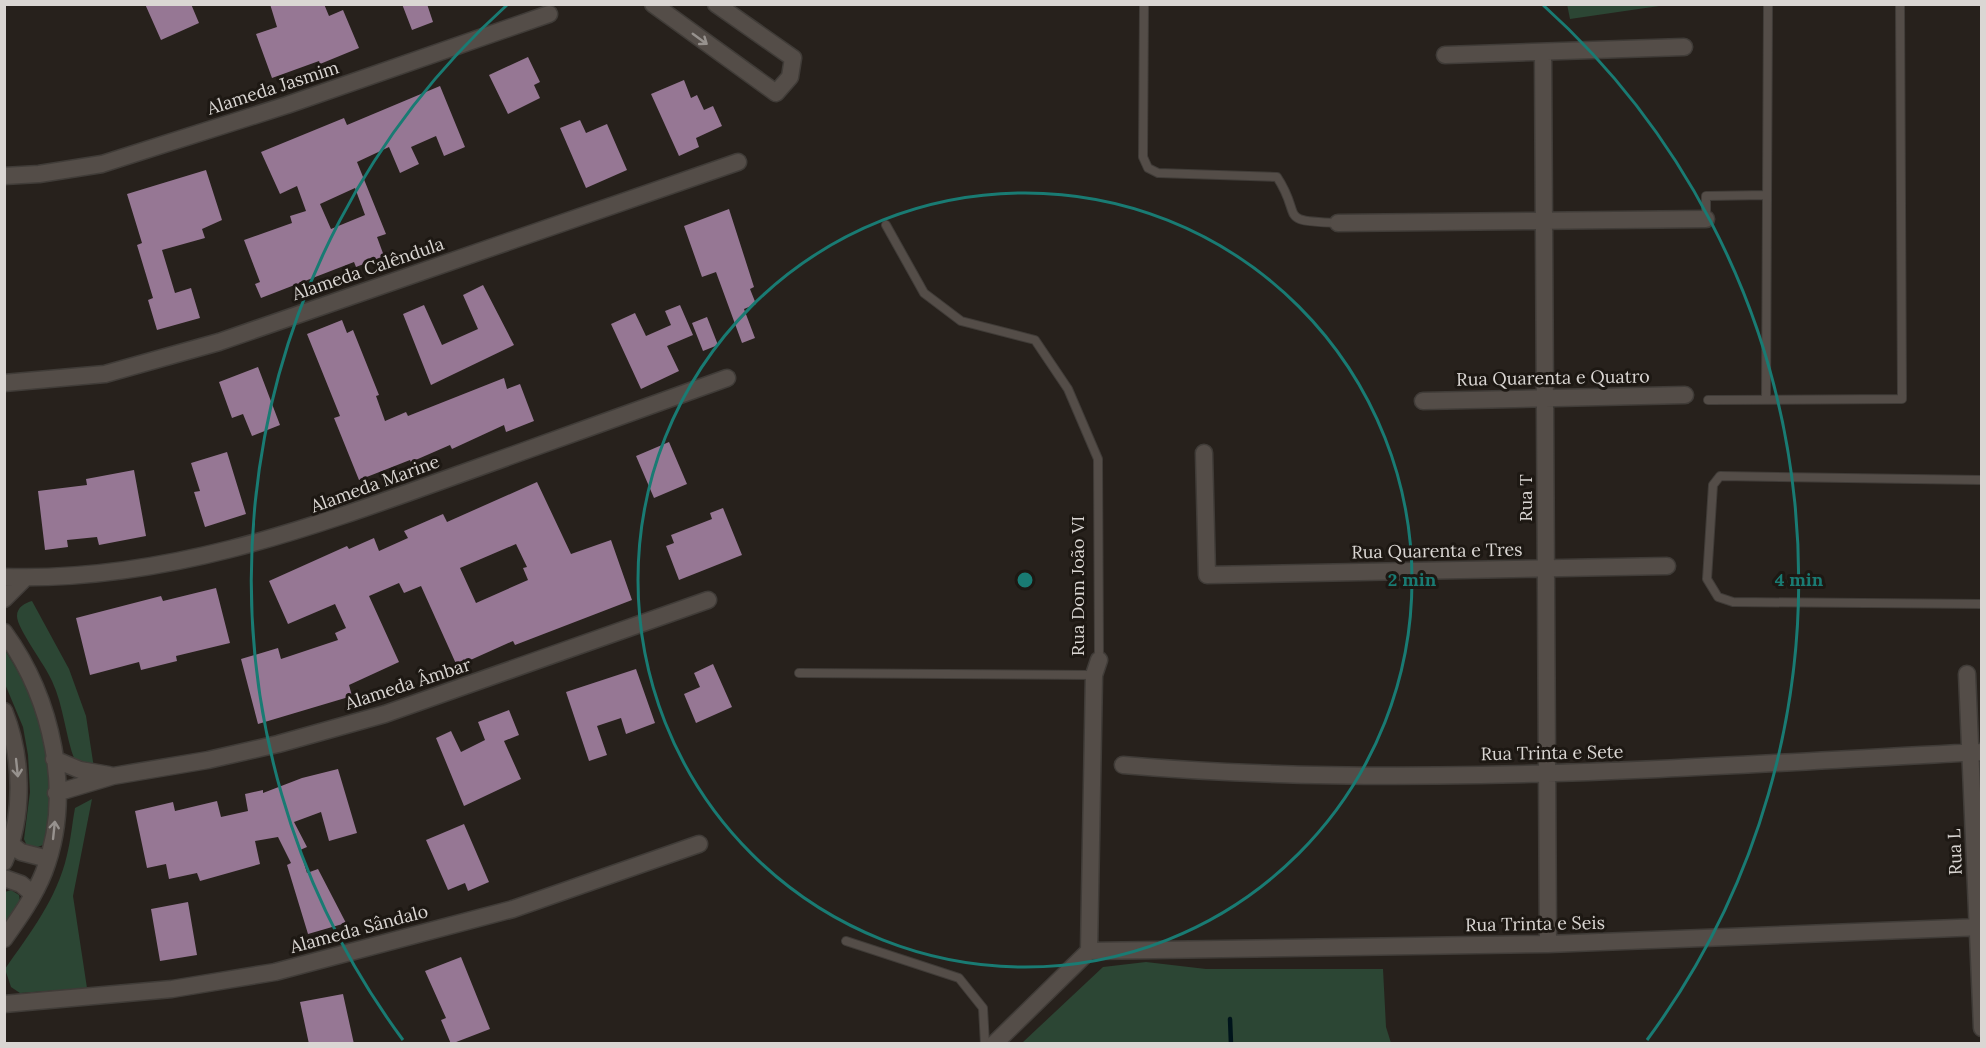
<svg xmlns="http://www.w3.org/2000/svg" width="1986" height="1048" font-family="Lora,serif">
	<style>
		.green { fill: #2c4634 }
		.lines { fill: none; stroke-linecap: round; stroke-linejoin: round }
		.stream { stroke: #00141b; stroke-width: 4.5 }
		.building { fill: #967794; fill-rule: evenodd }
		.lane-casing { stroke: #403c38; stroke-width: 10 }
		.street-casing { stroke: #403c38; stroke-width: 19 }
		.lane { stroke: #544d48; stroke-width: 8 }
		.street { stroke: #544d48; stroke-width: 16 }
		.oneway { stroke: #97928e }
		.ring { fill: none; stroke: #197b73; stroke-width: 3 }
		.labels { text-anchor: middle; stroke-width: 6; stroke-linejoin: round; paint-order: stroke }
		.street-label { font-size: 18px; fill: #dad6d3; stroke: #1d1813 }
		.centre { fill: #197b73; stroke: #1d1813; stroke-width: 3 }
		.ring-label { font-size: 18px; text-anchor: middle; font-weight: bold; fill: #197b73; stroke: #1d1813; stroke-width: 6; stroke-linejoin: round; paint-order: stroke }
	</style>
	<rect width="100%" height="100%" fill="#27211c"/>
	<path class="green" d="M1567,4H1666V5L1570,19Z
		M32,601L69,669L86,716L94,768L75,761C65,735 64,707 52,681C46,666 17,629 17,616C17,607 25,603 32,601Z
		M4,649C36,696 53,751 49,808C48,820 48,834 43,845L35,848L27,846L24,839L30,792L28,755L23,727L5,684Z
		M92,799L73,896L87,988L20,993L11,987L5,969C30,933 57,899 67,855C71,839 72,824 75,808Z
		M11,890L19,895C22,907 12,916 5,926V892Z
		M1146,962L1206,969H1383L1386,1027L1391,1043H1022L1103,967Z"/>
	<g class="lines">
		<path class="stream" d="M1230,1019L1231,1044"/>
	</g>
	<path class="building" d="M145,4H191L199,23L161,40Z
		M270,4H324L329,16L343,10L359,48L320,64L319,61L272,78L256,34L277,27Z
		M402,4H427L433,22L412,30Z
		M528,57L540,82L534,85L540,98L508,114L489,75Z
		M684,80L691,98L697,95L704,110L713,106L722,126L696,138L699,147L679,156L651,94Z
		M440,86L465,147L444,156L436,136L411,147L419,164L400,173L389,147L357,162L386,234L377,237L384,256L356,267L354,262L261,298L255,284L260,282L244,240L292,223L290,216L306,211L297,186L280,194L261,152L344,118L347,125ZM355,188L365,215L331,229L320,204Z
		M580,120L586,133L607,124L627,170L586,188L560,128Z
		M206,170L222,220L202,229L205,238L162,250L175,293L191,288L200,318L157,330L148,300L153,298L137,245L142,243L127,194Z
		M729,209L754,287L750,289L756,304L744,309L755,338L742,343L716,272L702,277L684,226Z
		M483,285L514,345L431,385L403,314L424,305L442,345L478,329L463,295Z
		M680,305L693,335L667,346L679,371L641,389L611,324L635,313L646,336L671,325L665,311Z
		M707,317L718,345L703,351L692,323Z
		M342,320L347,333L353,330L379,395L376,396L385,421L406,412L408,416L504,378L507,389L520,384L534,421L506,432L504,425L452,449L450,445L411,462L410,460L359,480L334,418L340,416L307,334Z
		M258,367L280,425L252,436L243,414L232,418L219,382Z
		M669,442L687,484L654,498L636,456Z
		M227,452L246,514L205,527L194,492L200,491L191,463Z
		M134,470L146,536L99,545L97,537L67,540L68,547L45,550L38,491L87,485L86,479Z
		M537,482L571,554L611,540L632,600L515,645L513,641L457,666L421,586L404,593L399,583L369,596L399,662L349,685L352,696L258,724L241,659L278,648L281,659L338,640L335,633L346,628L335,604L288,624L269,581L347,546L349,549L374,538L379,551L408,538L404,531L443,514L447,522ZM516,544L527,567L523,568L528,580L476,603L460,568Z
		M723,508L742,555L679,580L666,546L674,543L671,535L712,519L710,513Z
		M216,588L230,643L176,656L177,661L141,670L139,662L90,675L76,618L161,596L163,601Z
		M713,664L732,707L696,723L684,694L700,687L694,673Z
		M636,669L655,723L626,734L621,718L597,726L607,755L589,761L566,692Z
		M509,710L519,735L504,741L521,779L464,806L436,738L451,731L461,752L485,740L478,722Z
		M338,769L357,833L329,841L321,812L294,822L307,847L300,850L307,873L318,869L346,923L308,934L287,865L291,863L278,837L255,841L260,864L200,881L197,873L169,879L166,864L147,868L135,811L173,802L175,811L217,801L221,817L248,811L245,794L263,790V793L302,778Z
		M464,824L489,882L468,891L465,883L448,890L426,840Z
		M188,902L197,955L160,961L151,909Z
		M461,957L490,1029L451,1044L441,1020L446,1018L425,971Z
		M343,994L354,1044H309L300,1002Z"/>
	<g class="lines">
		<g class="lane-casing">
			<path id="lane" d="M1144,4L1143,157L1148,168L1158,173L1277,177C1304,218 1275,221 1338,223
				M1706,219V196L1767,195
				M886,225L924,293L961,321L1035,340L1068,389L1098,459L1099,660
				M1708,400L1902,399L1900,4
				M1766,400L1768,4
				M1982,480L1720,476L1713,485L1707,579L1718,597L1733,602L1982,604
				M799,673L1094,675
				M846,941L959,978L983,1008L985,1044"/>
		</g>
		<g class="street-casing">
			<path id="street" d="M653,4L776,93L790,77L793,58L716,4
				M1543,52L1548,944
				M1445,55L1684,47
				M4,176L39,174L102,164L287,105L549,14
				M1338,223L1706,219
				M4,383L105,374L219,342L738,162
				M1423,401L1685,395
				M1204,453L1207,575L1667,566
				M4,577C160,582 305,530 449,478C542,445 634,411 727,378
				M4,599L25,578
				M4,632C52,698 74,794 44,872C34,897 19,918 4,939
				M1967,674L1982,1028
				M4,711C23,758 24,816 4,862
				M54,759L80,770L109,775
				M1123,765C1409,790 1696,766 1982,752
				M56,793L113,776L208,760L278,744L385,714L708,600
				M12,845L21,852L48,859
				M4,878L21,884L33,894
				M1089,951L1548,944L1982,927
				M4,1004L172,989L275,972L513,909L699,844
				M994,1044L1089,951L1094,675L1099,660"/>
		</g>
		<use href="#lane" class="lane"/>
		<use href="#street" class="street"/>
	</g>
	<defs><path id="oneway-shaft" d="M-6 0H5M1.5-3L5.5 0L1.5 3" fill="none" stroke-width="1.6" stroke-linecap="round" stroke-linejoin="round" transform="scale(1.5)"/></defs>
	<g class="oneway">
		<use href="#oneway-shaft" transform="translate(700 39) rotate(36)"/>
		<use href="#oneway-shaft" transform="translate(17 768) rotate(84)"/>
		<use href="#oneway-shaft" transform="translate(54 830) rotate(-84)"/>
	</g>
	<g class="ring">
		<circle cx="1025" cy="580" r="387"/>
		<path d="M403 1040A774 774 0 0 1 507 5M1543 5A774 774 0 0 1 1647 1040"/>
	</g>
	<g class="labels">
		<g class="street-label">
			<text transform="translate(273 88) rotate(-18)" y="6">Alameda Jasmim</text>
			<text transform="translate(368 269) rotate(-19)" y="6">Alameda Calêndula</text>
			<text transform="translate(1553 378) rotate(-1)" y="6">Rua Quarenta e Quatro</text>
			<text transform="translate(375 484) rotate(-20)" y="6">Alameda Marine</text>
			<text transform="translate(1526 498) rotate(-90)" y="6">Rua T</text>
			<text transform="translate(1437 551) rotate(-1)" y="6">Rua Quarenta e Tres</text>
			<text transform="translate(1078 586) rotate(-90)" y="6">Rua Dom João VI</text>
			<text transform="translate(408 684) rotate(-18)" y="6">Alameda Âmbar</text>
			<text transform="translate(1552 753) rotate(-1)" y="6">Rua Trinta e Sete</text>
			<text transform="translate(1955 852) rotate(-92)" y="6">Rua L</text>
			<text transform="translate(1535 924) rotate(-1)" y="6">Rua Trinta e Seis</text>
			<text transform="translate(359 929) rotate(-15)" y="6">Alameda Sândalo</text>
		</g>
	</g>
	<circle cx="1025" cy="580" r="9" class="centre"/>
	<g class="ring-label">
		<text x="1412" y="586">2 min</text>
		<text x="1799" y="586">4 min</text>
	</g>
	<rect width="1986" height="1048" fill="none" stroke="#dad6d3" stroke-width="12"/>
</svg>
